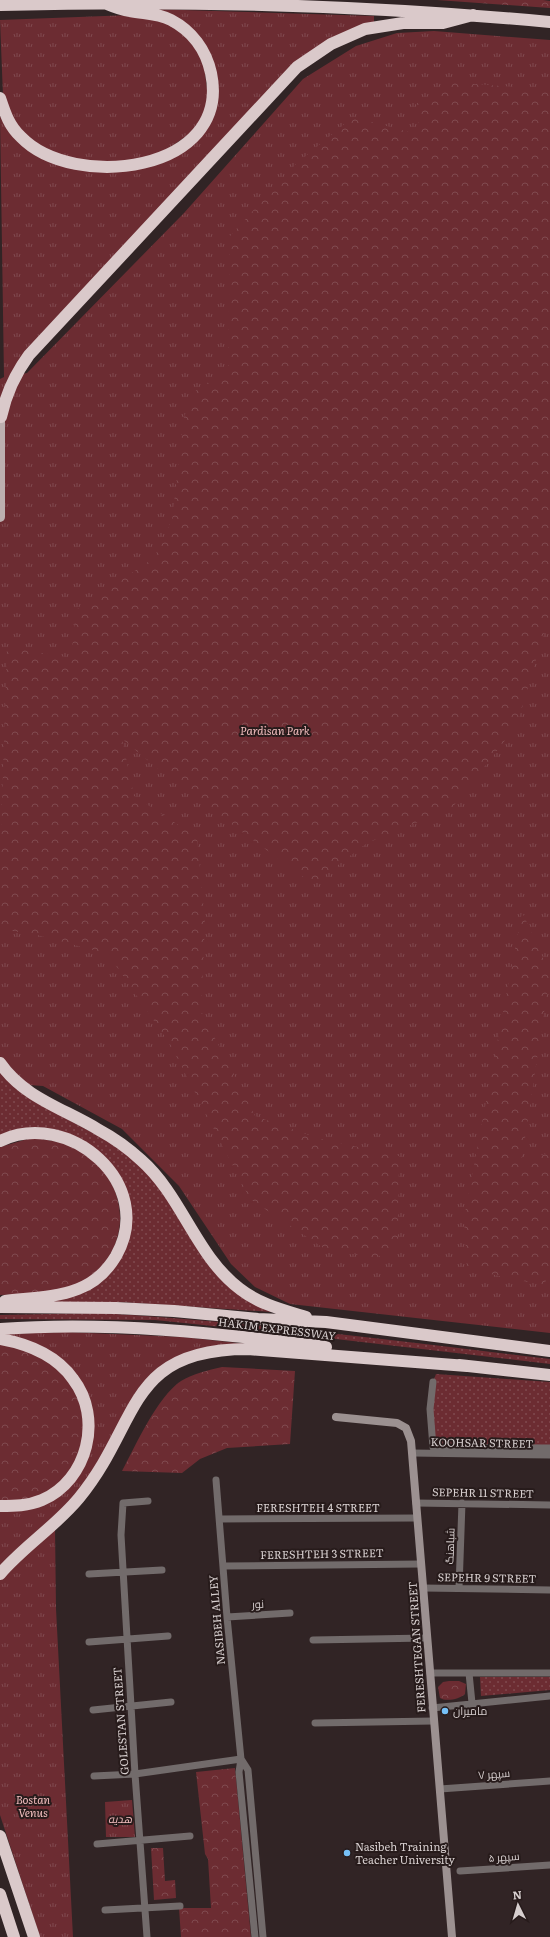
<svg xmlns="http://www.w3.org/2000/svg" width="550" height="1937" font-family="Literata,Cairo,serif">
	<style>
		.grass { fill: url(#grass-tufts) }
		.forest { fill: url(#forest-crowns) }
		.garden { fill: url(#garden-dots) }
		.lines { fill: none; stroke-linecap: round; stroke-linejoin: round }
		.street { stroke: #726b6b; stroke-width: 7 }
		.secondary { stroke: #9c9191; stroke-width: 8 }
		.primary { stroke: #bcafaf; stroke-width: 10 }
		.highway { stroke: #dac9ca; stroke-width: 12 }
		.poi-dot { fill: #76c0f7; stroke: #271b1b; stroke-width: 1.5 }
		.labels { text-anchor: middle; stroke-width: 4; stroke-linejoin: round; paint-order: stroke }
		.park-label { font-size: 11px; font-style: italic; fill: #f3bebf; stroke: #271b1b }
		.street-label { font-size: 11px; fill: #d7cfcf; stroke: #271b1b }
		.poi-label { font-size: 11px; fill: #d7cfcf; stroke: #271b1b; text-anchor: start }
	</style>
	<defs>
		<pattern id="grass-tufts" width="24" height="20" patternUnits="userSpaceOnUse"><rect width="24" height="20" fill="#6c2c32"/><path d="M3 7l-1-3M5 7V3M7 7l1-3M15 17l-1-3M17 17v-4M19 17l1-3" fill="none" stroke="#804a4f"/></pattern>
		<pattern id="forest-crowns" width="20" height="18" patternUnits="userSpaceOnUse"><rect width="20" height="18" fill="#6c2c32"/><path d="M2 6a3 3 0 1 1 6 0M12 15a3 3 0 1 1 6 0" fill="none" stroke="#804a4f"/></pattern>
		<pattern id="garden-dots" width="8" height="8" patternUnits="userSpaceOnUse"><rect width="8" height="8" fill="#6c2c32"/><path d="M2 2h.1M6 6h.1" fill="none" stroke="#804a4f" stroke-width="1.8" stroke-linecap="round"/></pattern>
	</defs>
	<rect width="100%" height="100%" fill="#312425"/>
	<path class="grass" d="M150,9L374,16V23L331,38L11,376L27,373L184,213L303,79L356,46L397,33L434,31L550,40V1333L290,1304L255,1287L231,1264L179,1186L122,1129L43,1086L0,1083V379L4,377L0,116L6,126L62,164L167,159L189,148L206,128L210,56Z
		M131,15L162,20L184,34L203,58L209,104L198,128L159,155L110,164L56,156L18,131L3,96L0,20Z
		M66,1332L183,1337L284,1348L262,1347L163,1366L150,1375L137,1392L99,1461L77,1495L0,1568V1334Z
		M55,1528L56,1609L73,1937H40L0,1815V1579Z
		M132,1800L135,1837H106L105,1802Z"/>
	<path class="forest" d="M437,0H543L550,1V8Z
		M451,82L550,90V612L517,725L452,808L367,843L313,884L179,786L122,739L134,796L197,837L205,923L201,1011L255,1116L317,1138L399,1156L398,1245L376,1258L325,1249L250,1199L170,1044L108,954L37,935L0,929V867L7,647L71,658L76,610L154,558L172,520L184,417L194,392L228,369L230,236L295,165L353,117L420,135L416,104Z
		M522,912L550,973L521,1165L550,1151V1277L542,1285L467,1269L464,1218Z
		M31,1138C45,1139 59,1141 72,1147C117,1166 135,1221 106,1261C98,1271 86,1283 73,1287C50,1294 24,1294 0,1295V1147Z
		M0,1343C27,1348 59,1363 73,1388C96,1429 77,1486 30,1499C21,1501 10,1501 0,1502Z
		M222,1367L295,1371L290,1444L227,1448L200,1459L182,1473L122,1471C136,1445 157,1397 181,1381C193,1374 208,1370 222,1367Z
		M449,1681H459L466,1684L465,1694C460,1699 446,1702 440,1698L438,1687L443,1682Z
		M235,1768L251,1937H181L179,1908H211L208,1859L205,1854L196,1772Z
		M151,1848H163L165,1881L175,1880L176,1898L154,1900Z"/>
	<path class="garden" d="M0,1070L71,1121L106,1140L136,1161L162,1190L193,1239L272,1312L120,1302H26L81,1293L129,1235L108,1161L24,1129L0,1136Z
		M100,1313C251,1322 400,1341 550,1359V1364L310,1336L155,1320L0,1319V1315Z
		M436,1374L550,1382V1448L433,1447V1382Z
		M480,1677H550V1690L481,1696Z"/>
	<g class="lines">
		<path class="street" d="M433,1382L430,1409L433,1447L550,1448
			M413,1453L550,1455
			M216,1480L227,1617L241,1759L239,1772L255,1937
			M416,1503L550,1505
			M220,1519L417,1518
			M224,1566L421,1564
			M89,1574L162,1570
			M423,1588L550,1590
			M459,1588L462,1503
			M227,1617L290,1613
			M313,1640L427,1638
			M89,1642L168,1636
			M430,1673H550
			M469,1673L472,1703
			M432,1708L550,1696
			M93,1710L171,1702
			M315,1723L433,1721
			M241,1759L248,1770L263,1937
			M94,1776L135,1774L241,1759
			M440,1789L550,1781
			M97,1844L190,1836
			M460,1871L550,1865
			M105,1910L180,1906
			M147,1937L135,1774L121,1535L123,1503L148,1501"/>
		<path class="secondary" d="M336,1417L397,1423L406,1428L411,1441L452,1937"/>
		<path class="primary" d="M0,517V411"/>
		<path class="highway" d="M0,5C183,0 367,5 550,22
			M0,98C5,113 9,126 21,137C73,191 232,173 211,73C206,50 192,31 171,20C157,13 145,14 130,11C122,10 114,7 107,4
			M1,417C6,394 15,374 29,355L297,67L331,44L365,29L403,23H443L473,15
			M0,1063C24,1098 65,1109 99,1130C114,1138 129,1149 141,1160C182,1196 196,1256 240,1289C259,1304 283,1310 306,1317
			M0,1141C69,1108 157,1184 116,1256C107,1271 94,1283 78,1289C55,1298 29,1298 5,1301
			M0,1307L116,1308L174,1311L258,1319L326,1322L550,1351
			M0,1329C109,1321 217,1333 326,1347
			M0,1339C28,1344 56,1355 73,1379C103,1418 88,1480 42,1500C28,1506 14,1506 0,1506
			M459,1365L550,1375
			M0,1574C24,1546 56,1526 79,1498C141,1423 125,1349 248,1349L467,1366
			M0,1836L34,1937
			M0,1894L14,1937"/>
	</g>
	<g class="poi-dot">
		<circle cx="445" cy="1711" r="4"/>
		<circle cx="347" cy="1853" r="4"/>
	</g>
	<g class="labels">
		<g class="park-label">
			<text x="275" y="735">Pardisan Park</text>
			<text x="33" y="1804">Bostan<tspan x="33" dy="13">Venus</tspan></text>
			<text x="120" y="1823">هدیه</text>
		</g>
		<g class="street-label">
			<text transform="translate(277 1329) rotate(7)" y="4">HAKIM EXPRESSWAY</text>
			<text transform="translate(482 1443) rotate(1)" y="4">KOOHSAR STREET</text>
			<text transform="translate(483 1493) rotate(1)" y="4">SEPEHR 11 STREET</text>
			<text x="318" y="1512">FERESHTEH 4 STREET</text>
			<text transform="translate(450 1546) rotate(-88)" y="4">شباهنگ</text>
			<text transform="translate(322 1554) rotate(-1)" y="4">FERESHTEH 3 STREET</text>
			<text transform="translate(487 1578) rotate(1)" y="4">SEPEHR 9 STREET</text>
			<text transform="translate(258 1604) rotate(-3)" y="4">نور</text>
			<text transform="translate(217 1620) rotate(-95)" y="4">NASIBEH ALLEY</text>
			<text transform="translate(417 1647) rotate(-94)" y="4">FERESHTEGAN STREET</text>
			<text transform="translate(121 1721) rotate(-94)" y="4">GOLESTAN STREET</text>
			<text transform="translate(494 1774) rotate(-4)" y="4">سپهر ۷</text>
			<text transform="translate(504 1857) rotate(-4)" y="4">سپهر ۵</text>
		</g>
		<g class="poi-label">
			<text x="453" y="1715">مامیران</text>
			<text x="355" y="1851">Nasibeh Training<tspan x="355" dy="13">Teacher University</tspan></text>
		</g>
	</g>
	<g transform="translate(518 1905) rotate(355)" stroke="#271b1b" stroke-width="3" paint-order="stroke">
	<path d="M0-3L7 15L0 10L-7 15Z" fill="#d7cfcf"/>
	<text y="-6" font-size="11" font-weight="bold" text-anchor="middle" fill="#d7cfcf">N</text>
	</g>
</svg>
